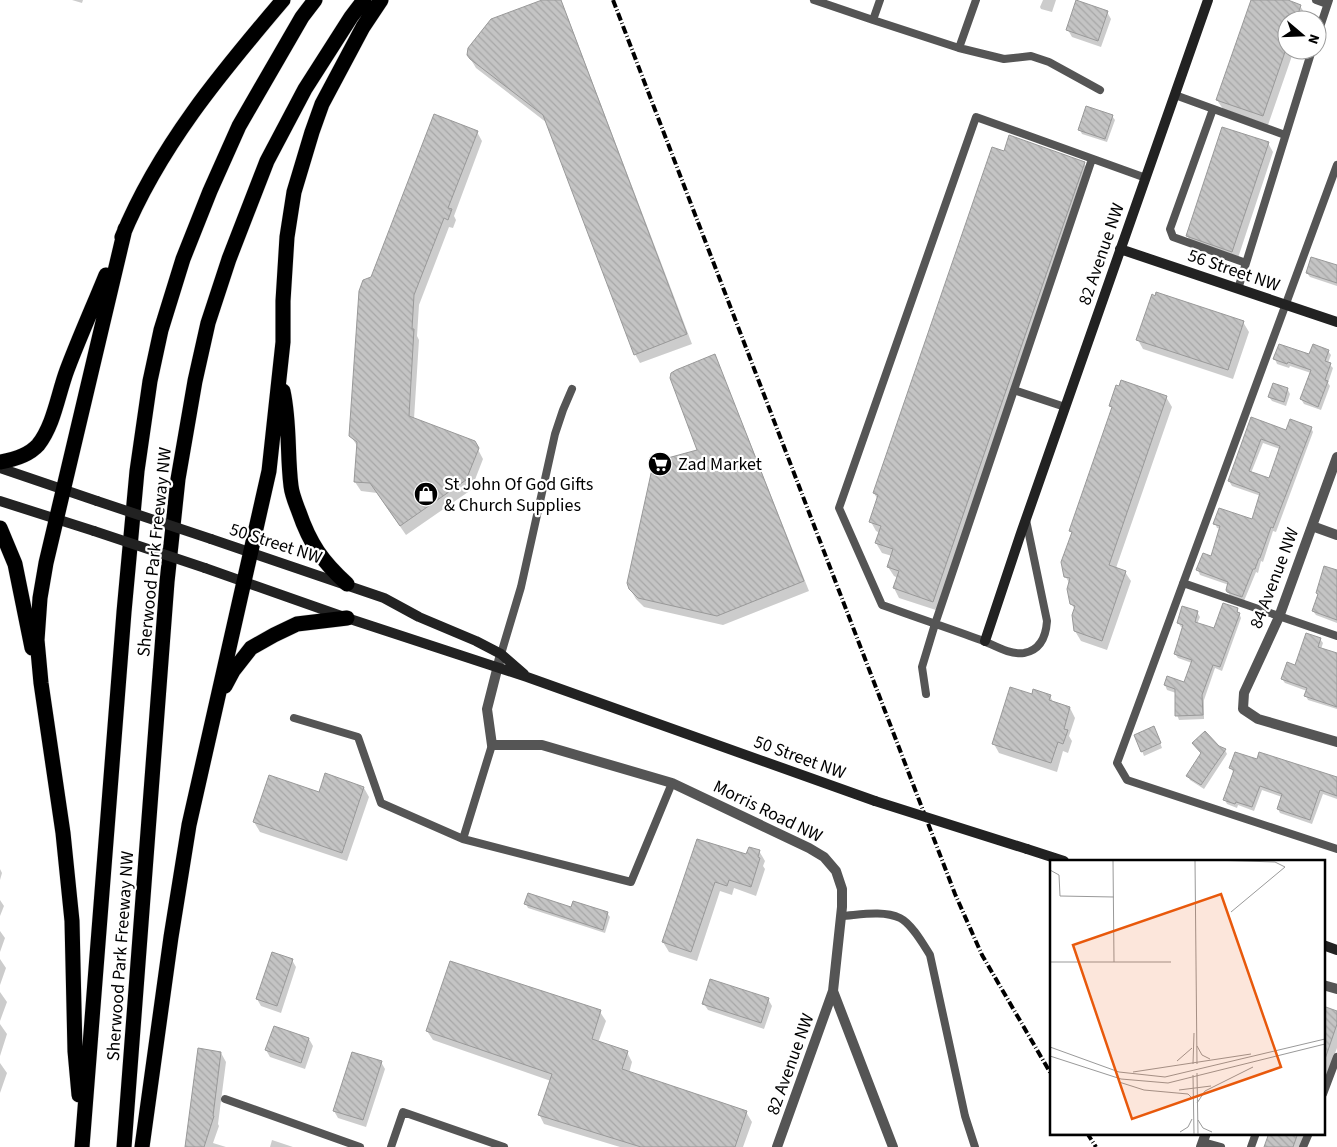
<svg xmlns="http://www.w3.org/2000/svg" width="1337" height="1147" font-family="'Source Sans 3',sans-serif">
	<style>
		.shadow { fill: #0003; fill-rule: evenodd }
		.building { fill: url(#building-back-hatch); stroke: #999; fill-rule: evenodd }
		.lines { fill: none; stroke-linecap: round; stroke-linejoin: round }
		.highway-casing { stroke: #dbdbdb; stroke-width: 16 }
		.lane { stroke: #555; stroke-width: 8 }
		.street { stroke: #555; stroke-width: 10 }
		.secondary { stroke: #222; stroke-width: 10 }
		.highway { stroke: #000; stroke-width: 15 }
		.rail { stroke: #000; stroke-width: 4; stroke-dasharray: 8 2.5 1 2.5; stroke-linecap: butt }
		.secondary-bridge { stroke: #222; stroke-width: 10 }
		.labels { text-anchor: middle; stroke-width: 4.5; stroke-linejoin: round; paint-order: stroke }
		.street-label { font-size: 18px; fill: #000; stroke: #fff }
		.poi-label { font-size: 18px; fill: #000; stroke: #fff; text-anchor: start }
		.inset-road { fill: none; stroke: #999; stroke-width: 1 }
		.view { fill: #e8590c; fill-opacity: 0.15; stroke: #e8590c; stroke-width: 2.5 }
		.inset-edge { fill: none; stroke: #000; stroke-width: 2.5 }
	</style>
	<defs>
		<pattern id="building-back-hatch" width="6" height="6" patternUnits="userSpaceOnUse" patternTransform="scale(1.25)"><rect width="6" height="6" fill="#c4c4c4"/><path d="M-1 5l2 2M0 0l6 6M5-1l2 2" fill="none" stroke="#a7a7a7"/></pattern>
	</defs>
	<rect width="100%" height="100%" fill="#fff"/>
	<path class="shadow" d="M72,0H83L82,3Z
		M545,0H561L563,5L692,344L640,363L635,354L547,123L476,68L470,58Z
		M1043,0H1056L1052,12L1041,9L1040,7Z
		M1252,0H1284L1300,6L1306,15L1304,20H1287V50H1294L1268,125L1223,109L1217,100Z
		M1107,12L1111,19L1101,47L1072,37L1068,30Z
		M1112,116L1115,120L1107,142L1082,134L1080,130Z
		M477,132L482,141L454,216L456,220L453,228L449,227L419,305L417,336L419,340L414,419L474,442L483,459L471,490L406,535L377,493L361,491L355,482L358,447L350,435L372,278Z
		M1268,143L1273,152L1237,261L1193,245L1187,236Z
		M1005,152L1084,163L1089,172L939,611L899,598L894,588L898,578L894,576L888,567L892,556L882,553L876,543L880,533L876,531L871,522L878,500L874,493Z
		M1337,266V286L1310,277L1307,273Z
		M1243,322L1249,332L1233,379L1143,349L1138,340Z
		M1328,351L1331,355L1328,363L1333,368L1328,383L1330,386L1321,410L1304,404L1301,399L1311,373L1290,366L1289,368L1277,364L1275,359L1310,356Z
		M714,356L719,365L809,591L723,625L644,607L636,599L630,589L699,450Z
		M1120,388L1166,397L1172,407L1116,568L1125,572L1131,581L1107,650L1081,641L1075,631V610L1071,603L1070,584L1065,576L1073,535L1071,531L1113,409L1111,405Z
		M1288,390L1290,394L1286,406L1272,401L1269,397Z
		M1252,419L1286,431L1311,428L1313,432L1276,532L1273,531L1263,562L1261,561L1258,573L1256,572L1244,601L1230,596L1227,590L1229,585L1200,575L1198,570L1212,557L1221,529L1217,528L1215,523L1252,520L1261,496L1232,486L1229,481ZM1263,443L1280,449L1269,480L1251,473Z
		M1337,571V623L1316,615L1313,611L1319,595L1317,593Z
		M1237,609L1241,618L1222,671L1215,668L1204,700V719L1179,720L1177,715L1176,693L1167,690L1165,685L1185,683L1192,663L1178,658L1175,654L1184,628L1181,627L1178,622L1197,612L1200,617L1197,624L1215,630Z
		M1320,639L1323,643L1321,649L1337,656V709L1308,700L1306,696L1307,691L1285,683L1282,679Z
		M1033,696H1050L1054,704L1070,708L1075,718L1069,736L1072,741L1068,753L1063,751L1057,772L999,753L994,744Z
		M1156,732L1162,748L1144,756L1142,751Z
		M1193,743L1218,747L1225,750L1227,754L1204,789L1190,780L1188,776L1202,754Z
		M1257,761L1337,779V799L1323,794L1312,824L1280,813L1278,809L1282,797L1262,790L1254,811L1238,805L1237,808L1227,804L1225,800L1233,772L1231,768Z
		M364,788L369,797L347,861L260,832L254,822L319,793Z
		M698,841L747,856L759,851L765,861L763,866L765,869L756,896L734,888L732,895L720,891L697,961L669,952L663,942Z
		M0,869L2,873L0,880Z
		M0,900L4,906L0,916Z
		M526,904L607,913L610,917L605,933L528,908Z
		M0,931L5,938L0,952Z
		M0,959L6,968L0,985Z
		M292,960L296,967L281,1013L261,1006L257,999Z
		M0,992L7,1002L0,1021Z
		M768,999L772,1006L764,1029L708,1010L704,1004Z
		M1323,1007L1337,1012V1048L1323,1086Z
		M600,1012L606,1021L598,1043L627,1052L632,1062L629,1073L746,1112L752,1122L743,1147H620L544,1124L539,1114L551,1081L433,1040L427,1031Z
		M0,1024L7,1034L0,1056Z
		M309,1039L313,1046L305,1069L270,1057L266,1050Z
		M221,1053L226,1062L218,1124L219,1126L213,1143L226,1147H186Z
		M381,1062L385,1069L366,1127L338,1118L334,1111Z
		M0,1063L7,1073L0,1093Z
		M1270,1133H1306L1301,1147H1265Z
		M272,1140L293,1147H270Z"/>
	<path class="building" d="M542,0H561L687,334L634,355L543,115L470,59L467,55L468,48L491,19Z
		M1076,0L1108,11L1098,41L1066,30Z
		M1251,0H1288L1301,5L1296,20H1287V46L1263,116L1216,100Z
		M1086,106L1113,115L1105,139L1078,130Z
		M434,114L478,131L448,208L452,209L448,220L444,218L414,295L412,329H414L409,416L475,441L479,448L466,480L400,526L370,483L354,482L357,442L349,436L359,291L363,280L371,277Z
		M1222,127L1269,142L1232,252L1186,236Z
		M1009,135L1085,162L933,602L893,588L899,571L887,567L893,549L875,543L881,526L869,522L878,495L873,493L992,147L1004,151Z
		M1311,257L1337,265V283L1306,273Z
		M1156,292L1244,321L1228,370L1136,340L1152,294L1155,296Z
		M1279,344L1309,354L1313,344L1329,350L1325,361L1331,363L1325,380L1328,381L1318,407L1300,399L1311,370L1288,362L1287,364L1273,359Z
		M715,354L804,581L717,616L638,598L629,589L627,583L652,469L656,464L664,459L697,450L670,378L671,373L676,370Z
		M1121,380L1167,396L1109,565L1126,571L1102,641L1074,631L1072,615L1075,606L1070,604L1067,589L1070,578L1064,577L1061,562L1072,532L1069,531L1112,407L1109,406L1116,385L1119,386Z
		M1273,383L1288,388L1284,402L1268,397Z
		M1251,417L1286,430L1290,419L1312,427L1273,528L1271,527L1260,558H1259L1255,569H1253L1242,597L1227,592L1226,590L1228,582L1196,570L1203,553L1211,556L1220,526L1213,524L1219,508L1252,519L1260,493L1228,481ZM1261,439L1280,446L1269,478L1249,471Z
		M1324,566L1337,570V620L1312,611L1318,594L1316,593Z
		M1223,603L1238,608L1237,612L1240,613L1220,667L1213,665L1202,695L1203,715L1175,716V689L1164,685L1167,676L1184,682L1192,660L1174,654L1183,625L1177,623L1182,606L1198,611L1195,622L1214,628Z
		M1306,633L1321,638L1318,647L1337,653V707L1304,696L1307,688L1281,679L1287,662L1295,665Z
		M1010,687L1032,694L1033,689L1051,695L1049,700L1070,707L1064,729L1068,730L1063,744L1058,742L1051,763L992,744Z
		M1154,726L1161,743L1141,752L1134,735Z
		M1205,731L1219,746L1226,749L1201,785L1186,776L1201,753L1192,743Z
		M1235,752L1257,759L1259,752L1337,777V796L1320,790L1310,820L1277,809L1282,794L1260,786L1252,807L1236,802L1235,804L1223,800L1234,770L1229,768Z
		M325,773L364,787L342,853L253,822L269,775L319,792Z
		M697,839L746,854L749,847L760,850L758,857L760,858L751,887L729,880L727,886L715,882L691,952L662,942Z
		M528,893L571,907L573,901L608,912L603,930L524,904Z
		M272,952L293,959L277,1006L256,999Z
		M450,961L601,1010L592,1039L628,1051L622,1069L747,1111L735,1147H641L538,1115L552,1074L426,1031Z
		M710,979L769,998L761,1023L702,1004Z
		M1323,1006L1337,1011V1024L1325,1059L1323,1058Z
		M274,1026L309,1038L301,1063L265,1050Z
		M198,1048L221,1052L213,1116H214L204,1147H185Z
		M352,1052L382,1061L363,1120L333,1111Z
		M1269,1133H1298L1293,1147H1264Z"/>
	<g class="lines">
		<g class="highway-casing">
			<path id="highway" d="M122,237C159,147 220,74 283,0
				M283,391C290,423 287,454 291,486C292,495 296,504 299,512C310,544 322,561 347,584
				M0,462C12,460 29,455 38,445C54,425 58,394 67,370C79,338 93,307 106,275
				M0,528L15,564L32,648
				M225,686L233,671L251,648L274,635L297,624L347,618
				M79,1095L75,1051L72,921L63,833L41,683L37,640L40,598L46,563L125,229
				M82,1147L124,612L137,471L150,381L161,330L183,259L210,191L239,126L302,17L315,0
				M124,1147L167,582L178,479L195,381L208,323L229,259L267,161L305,89L351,17L364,0
				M142,1147L171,937L189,825L269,471L283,342V301L287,237L294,192L312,132L322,104L363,27L381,0"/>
		</g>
		<path class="lane" d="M814,0L873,20
			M880,0L873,20L959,48L976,0
			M1316,0L1327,4
			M1317,36L1329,0
			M959,48L1004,59L1031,56L1049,62L1100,90
			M1175,95L1285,135
			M1213,109L1170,229L1173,237L1246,263
			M1337,165L1117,763L1127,780L1337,849
			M1238,289L1312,50
			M1014,390L1065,407
			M1026,520L1047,621C1046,636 1041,650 1024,653C1009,655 994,645 981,640C948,628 915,617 882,605L839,508L976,117L1146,178
			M1183,583L1337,636
			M501,654L521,587L555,434L563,410L572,389
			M926,694L922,667L935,624L1092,159
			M294,718L358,737L381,803L463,839L631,882L672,783
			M463,839L492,745
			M841,916C859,915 883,910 900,918C912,924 923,944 930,955L965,1116L975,1147
			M1323,1094L1337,1057
			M225,1099L360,1147
			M1203,1142L1221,1147
			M391,1147L403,1112L504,1147
			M1251,1147L1256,1133
			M1303,1147L1309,1133"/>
		<path class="street" d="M1337,457L1279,617L1244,693L1243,709L1258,719L1337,742
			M1312,526L1337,535
			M501,654L487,709L492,745H542L672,783L809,848L824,857L836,871L842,889V907L833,991L893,1147
			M1323,985L1337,989
			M777,1147L833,991
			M1201,1147L1206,1133"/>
		<path class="secondary" d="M1120,249L1337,322
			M0,468L97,501
			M0,501L94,531
			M211,539L384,598L419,617L476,641L501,654L524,674
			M205,568L347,618L527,677L875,801
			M985,641L1020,536L1208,0
			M1027,849L1064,861
			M1323,945L1337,950"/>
		<use href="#highway" class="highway"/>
		<path class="rail" d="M613,0L955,894L982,955L1051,1074
			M1087,1133L1096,1147"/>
		<path class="secondary-bridge" d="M97,501L211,539
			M94,531L205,568
			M875,801L1027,849"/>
	</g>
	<defs>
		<g id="supermarket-disc" transform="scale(1.25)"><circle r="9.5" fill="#000" stroke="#fff"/><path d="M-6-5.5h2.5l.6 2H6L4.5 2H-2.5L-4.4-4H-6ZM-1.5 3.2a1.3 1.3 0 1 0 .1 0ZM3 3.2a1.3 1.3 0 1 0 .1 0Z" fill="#fff"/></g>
		<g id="shop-disc" transform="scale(1.25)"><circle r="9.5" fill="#000" stroke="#fff"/><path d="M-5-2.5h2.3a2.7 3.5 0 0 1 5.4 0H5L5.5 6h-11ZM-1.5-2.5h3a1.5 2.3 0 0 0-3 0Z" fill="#fff"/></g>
	</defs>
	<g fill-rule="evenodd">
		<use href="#supermarket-disc" x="660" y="464"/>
		<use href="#shop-disc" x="426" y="494"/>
	</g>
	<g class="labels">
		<g class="street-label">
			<text transform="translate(1101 254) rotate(-71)" y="6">82 Avenue NW</text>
			<text transform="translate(1234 270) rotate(19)" y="6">56 Street NW</text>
			<text transform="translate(276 543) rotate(18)" y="6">50 Street NW</text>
			<text transform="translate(154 552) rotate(-84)" y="6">Sherwood Park Freeway NW</text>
			<text transform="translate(1274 578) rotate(-69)" y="6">84 Avenue NW</text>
			<text transform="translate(800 757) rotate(20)" y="6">50 Street NW</text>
			<text transform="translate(768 811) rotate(26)" y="6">Morris Road NW</text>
			<text transform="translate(120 956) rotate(-86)" y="6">Sherwood Park Freeway NW</text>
			<text transform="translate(790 1064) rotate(-70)" y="6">82 Avenue NW</text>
		</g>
		<g class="poi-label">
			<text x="678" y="470">Zad Market</text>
			<text x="444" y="490">St John Of God Gifts<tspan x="444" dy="21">&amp; Church Supplies</tspan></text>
		</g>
	</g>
	<g transform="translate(1050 860)">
		<rect width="275" height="275" fill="#fff"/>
		<path class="inset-road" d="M63,0L64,102M145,0L147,204M162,0L225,2L235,7L181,52M0,10L9,15L10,36L64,37M0,102H121M147,186L152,195L160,199M0,187L69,212L115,217L275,179M0,196L71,219L118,223L275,184M127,201L142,188M143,204L144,173M83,212L201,194M147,213L148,275M143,215L144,275M69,222L94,230L138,234L143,239M129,230L161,226M147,243L155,231L203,207M148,260L153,268L162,272M130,272L138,267L142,259M0,274H275"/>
		<path class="view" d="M171,34L231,207L82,259L23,85Z"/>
		<rect width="275" height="275" class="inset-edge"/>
	</g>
	<g transform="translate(1302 35) rotate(109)"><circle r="24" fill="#ffffff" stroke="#999999"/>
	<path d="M0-4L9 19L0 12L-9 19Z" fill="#000000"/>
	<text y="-8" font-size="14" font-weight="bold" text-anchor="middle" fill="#000000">N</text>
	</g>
</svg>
